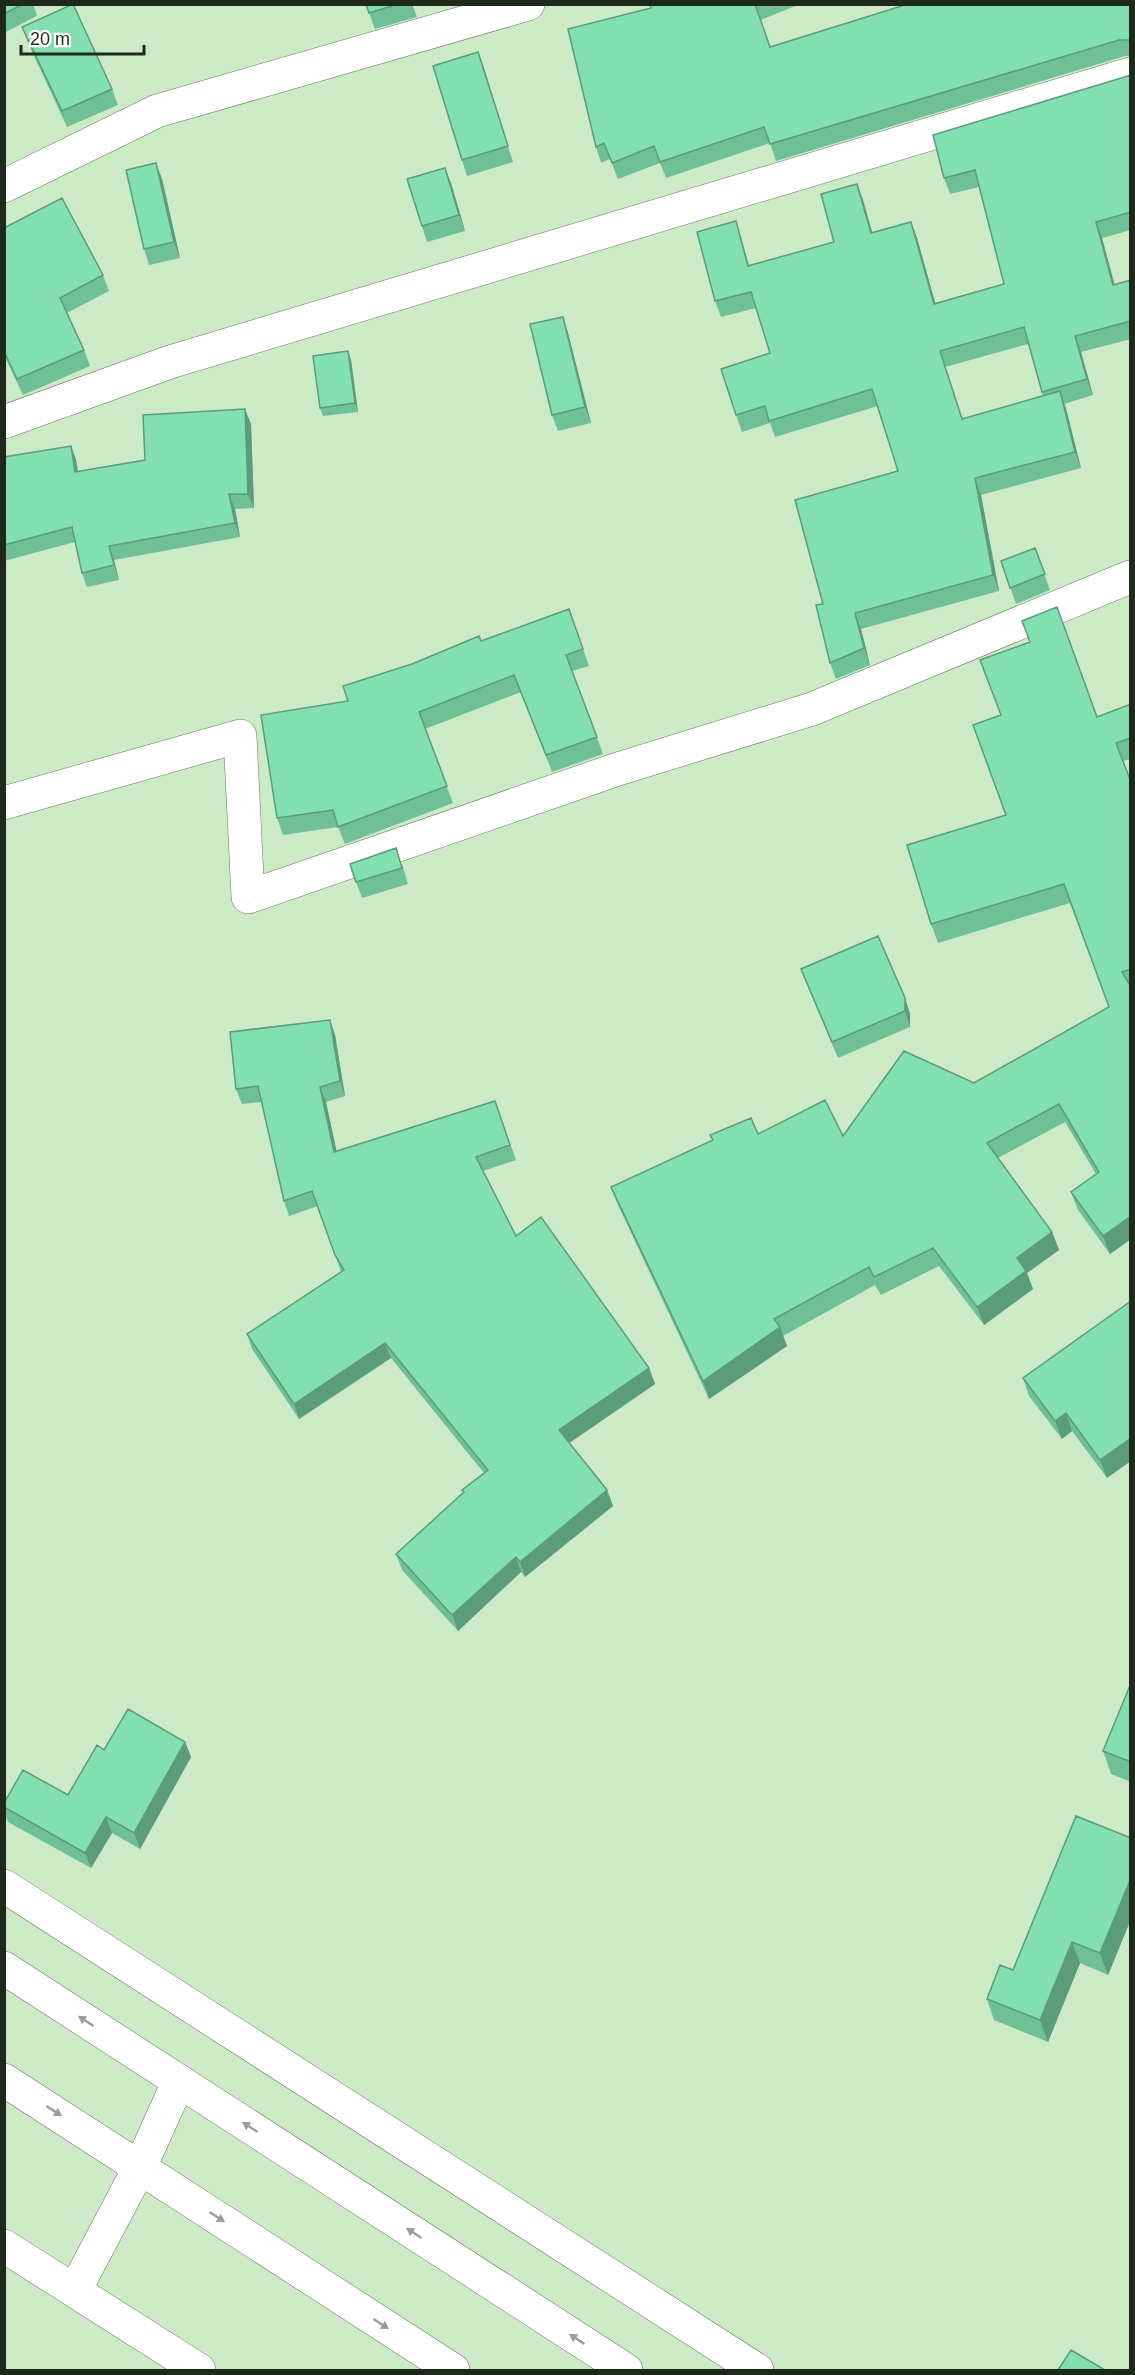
<svg xmlns="http://www.w3.org/2000/svg" width="1135" height="2375" font-family="Arial,sans-serif">
	<style>
		.lines { fill: none; stroke-linecap: round; stroke-linejoin: round }
		.minor-casing { stroke: #637e5e; stroke-width: 34 }
		.secondary-casing { stroke: #637e5e; stroke-width: 34 }
		.minor { stroke: #fff; stroke-width: 33 }
		.secondary { stroke: #fff; stroke-width: 33 }
		.wall { fill: #70c097; fill-rule: evenodd }
		.shaded-wall { fill: #5b9c7b }
		.building { fill: #82dfb0; stroke: #5b9c7b; stroke-width: 1.5 }
		.oneway { fill: #9a9f99 }
	</style>
	<rect width="100%" height="100%" fill="#cceac6"/>
	<g class="lines">
		<g class="minor-casing">
			<path id="minor" d="M4,186L157,111L528,4
				M4,422L170,362L1130,74
				M4,803L240,736L248,897L618,769L812,709L1130,577
				M4,1886L757,2370
				M4,2246L199,2370
				M75,2290L140,2167L179,2081"/>
		</g>
		<g class="secondary-casing">
			<path id="secondary" d="M4,1968L626,2370
				M4,2080L453,2370"/>
		</g>
		<use href="#minor" class="minor"/>
		<use href="#secondary" class="secondary"/>
	</g>
	<path class="wall" d="M4,4H33L37,16L4,33Z
		M366,4H412L417,17L375,29Z
		M650,4H800L761,20L770,47L1131,4V56H1125L776,161L770,143L666,178L660,163L618,179L610,159L601,163L596,147L651,8Z
		M22,27L112,89L118,105L67,127L28,43Z
		M478,52L513,162L467,176L462,160Z
		M1131,75V230L1102,238L1114,284L1131,280V339L1081,352L1093,395L1064,404L1081,468L981,495L999,591L861,629L870,665L836,679L830,663L823,604L898,471L878,406L775,437L770,423L742,432L736,415L770,353L756,308L721,317L715,301L741,238L749,265L834,242L857,184L863,200L872,233L911,222L917,238L935,303L1004,284L979,187L950,194L944,178ZM1028,344L1043,396L962,419L945,367Z
		M162,179L180,258L149,265L144,249Z
		M451,183L465,231L427,242L422,226Z
		M4,228L103,275L109,291L67,313L84,350L90,366L23,395L4,355Z
		M563,317L568,333L591,423L558,431L552,415Z
		M351,360L358,412L323,416L320,408Z
		M251,424L254,508L235,509L240,537L114,560L119,580L87,587L82,573L75,542L4,561V457L71,446L76,460L78,471L145,460Z
		M1035,548L1050,590L1016,604L1001,561Z
		M569,609L589,666L572,671L603,754L552,772L521,692L425,729L453,803L345,844L338,827L283,835L277,818L348,701L481,641Z
		M1131,704V759L1123,761L1131,782V1239L1110,1254L1078,1210L1071,1192L1096,1174L1065,1122L998,1158L1052,1232L1059,1250L1027,1273L1033,1289L984,1325L939,1266L881,1295L875,1285L783,1336L787,1346L709,1399L618,1205L611,1187L758,1134L843,1136L974,1083L1109,1007L1070,903L938,943L931,924L1006,815L1097,717Z
		M402,864L408,884L362,898L356,882Z
		M801,969L905,998L910,1014V1027L838,1058L807,985Z
		M330,1020L335,1035L345,1096L326,1102L336,1151L495,1101L516,1160L483,1171L516,1236L649,1368L655,1384L569,1443L607,1490L613,1506L525,1577L521,1572L458,1631L402,1570L396,1554L463,1493L462,1490L484,1473L391,1358L299,1419L252,1349L247,1334L341,1272L318,1206L289,1216L284,1201L262,1102L242,1104L236,1089Z
		M1131,1301L1107,1478L1072,1431L1062,1439L1029,1396L1023,1378Z
		M1131,1683V1782L1111,1774L1103,1751Z
		M185,1742L191,1757L140,1849L112,1833L91,1868L8,1822L4,1811V1803L68,1795L104,1750Z
		M1131,1838V1919L1108,1975L1080,1963L1048,2042L994,2020L987,1999Z"/>
	<path class="shaded-wall" d="M478,52L484,68L513,162L508,146Z
		M156,163L162,179L180,258L174,242Z
		M445,168L451,183L465,231L459,215Z
		M857,184L863,200L877,249L871,233Z
		M736,221L741,238L753,282L748,266Z
		M911,222L917,238L940,320L934,304Z
		M1096,222L1102,238L1119,301L1113,285Z
		M563,317L568,333L591,423L585,407Z
		M1075,336L1081,352L1093,395L1087,379Z
		M348,351L351,360L358,412L355,403Z
		M1060,391L1066,408L1081,468L1075,452Z
		M245,409L251,424L254,508L248,494Z
		M71,446L76,460L80,486L75,472Z
		M975,478L981,495L999,591L993,575Z
		M229,494L235,509L240,537L235,523Z
		M109,546L114,560L119,580L114,565Z
		M855,613L861,629L870,665L864,648Z
		M905,998L910,1014V1027L905,1011Z
		M330,1020L335,1035L345,1096L340,1081Z
		M320,1087L326,1102L340,1167L334,1152Z
		M1131,1216V1239L1110,1254L1103,1236Z
		M1052,1232L1059,1250L1027,1273L1033,1289L984,1325L977,1307L1017,1258Z
		M780,1327L787,1346L709,1399L703,1381Z
		M385,1343L391,1358L299,1419L294,1404Z
		M649,1368L655,1384L565,1446L559,1430Z
		M1066,1413L1072,1431L1062,1439L1055,1421Z
		M1131,1438V1461L1107,1478L1100,1460Z
		M607,1490L613,1506L525,1577L520,1562Z
		M516,1557L521,1572L458,1631L452,1615Z
		M185,1742L191,1757L140,1849L134,1833Z
		M106,1817L112,1833L91,1868L85,1853Z
		M1131,1878V1919L1108,1975L1100,1953Z
		M1072,1942L1080,1963L1048,2042L1040,2020Z"/>
	<path class="building" d="M4,4H23L4,14Z
		M73,4L112,89L62,111L22,27Z
		M366,4H398L369,13Z
		M650,4H755L770,47L908,4H1131V41L1128,40H1119L770,144L764,127L660,162L654,146L612,163L604,143L596,147L568,29L651,8Z
		M478,52L508,146L462,160L433,66Z
		M1131,75V212L1096,222L1113,285L1131,280V321L1075,336L1087,379L1042,392L1024,327L940,351L962,419L1060,391L1075,452L975,478L993,575L855,613L864,648L830,663L816,605L823,604L795,500L898,471L872,389L769,421L765,406L736,415L721,369L770,353L751,292L715,301L697,232L736,221L748,266L834,242L821,194L857,184L871,233L911,222L934,304L1004,284L975,170L944,178L933,135Z
		M156,163L174,242L144,249L126,170Z
		M445,168L459,215L422,226L407,179Z
		M62,198L103,275L60,298L84,350L17,379L4,351V228Z
		M563,317L585,407L552,415L530,324Z
		M348,351L355,403L320,408L313,356Z
		M245,409L248,494H229L235,523L109,546L114,565L82,573L72,527L4,545V457L71,446L75,472L145,460L143,415Z
		M1035,548L1045,574L1010,588L1001,561Z
		M1057,607L1097,717L1131,704V738L1116,743L1131,782V969L1122,972L1131,987V1216L1103,1236L1071,1192L1099,1172L1059,1104L987,1143L1052,1232L1017,1258L1026,1271L977,1307L933,1248L874,1277L869,1267L774,1319L780,1327L703,1381L611,1187L713,1140L710,1135L751,1118L758,1134L825,1100L843,1136L904,1051L974,1083L1109,1007L1064,884L931,924L907,845L1006,815L973,725L1001,715L980,660L1030,642L1022,621Z
		M569,609L583,649L566,655L597,737L546,755L514,675L419,712L447,786L338,827L333,810L277,818L261,715L348,701L343,686L412,664L479,636L481,641Z
		M396,848L402,868L356,882L350,864Z
		M878,936L905,998V1011L832,1042L801,969Z
		M330,1020L340,1081L320,1087L334,1152L495,1101L510,1145L476,1157L516,1236L541,1217L649,1368L559,1430L607,1490L520,1562L516,1557L452,1615L396,1554L464,1492L462,1490L488,1470L385,1343L294,1404L247,1334L344,1270L335,1255L312,1191L284,1201L258,1086L236,1089L230,1032Z
		M1131,1301V1438L1100,1460L1066,1413L1055,1421L1023,1378Z
		M1131,1683V1762L1103,1751Z
		M128,1709L185,1742L134,1833L106,1817L85,1853L4,1807V1803L23,1770L68,1795L97,1745L104,1750Z
		M1076,1816L1131,1838V1878L1100,1953L1072,1942L1040,2020L987,1999L1000,1965L1013,1970Z
		M1071,2350L1105,2370H1058Z"/>
	<defs><path id="oneway-solid" d="M-6-.8H1V-3.2L6.5 0L1 3.2V.8H-6Z" transform="scale(1.5)"/></defs>
	<g class="oneway">
		<use href="#oneway-solid" transform="translate(86 2021) rotate(-147)"/>
		<use href="#oneway-solid" transform="translate(54 2111) rotate(33)"/>
		<use href="#oneway-solid" transform="translate(250 2127) rotate(-147)"/>
		<use href="#oneway-solid" transform="translate(217 2217) rotate(33)"/>
		<use href="#oneway-solid" transform="translate(414 2233) rotate(-147)"/>
		<use href="#oneway-solid" transform="translate(381 2324) rotate(33)"/>
		<use href="#oneway-solid" transform="translate(577 2339) rotate(-147)"/>
	</g>
	<rect width="1135" height="2375" fill="none" stroke="#1e291c" stroke-width="12"/>
	<path d="M21 45v9h123v-9" fill="none" stroke="#1e291c" stroke-width="3"/>
	<text x="30" y="45" font-size="18" fill="#1e291c" stroke="#ffffff" stroke-width="4.5" paint-order="stroke">20 m</text>
</svg>
